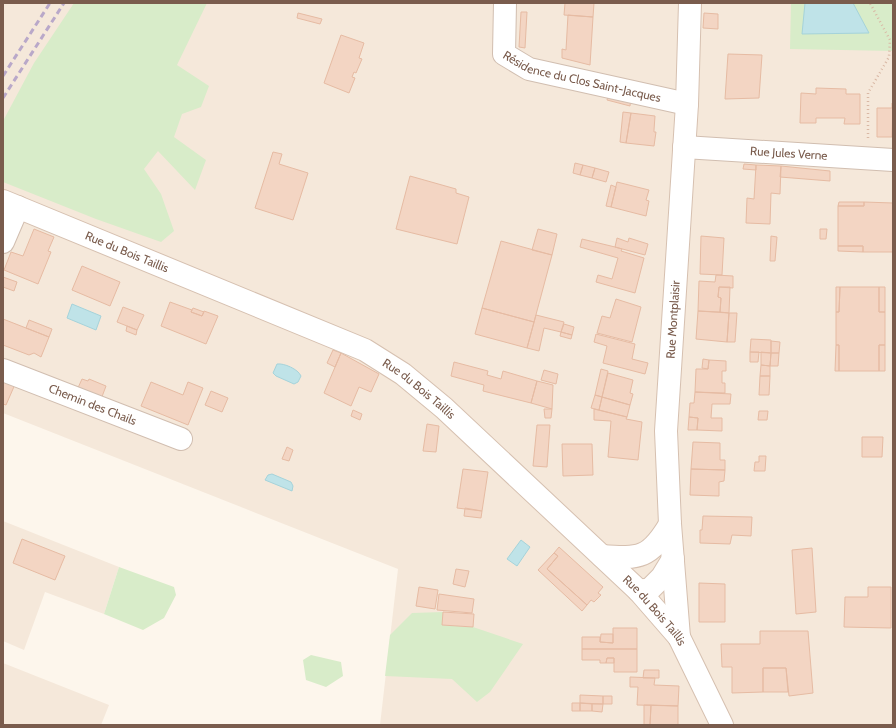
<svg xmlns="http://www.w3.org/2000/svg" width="896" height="728" font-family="Cabin,sans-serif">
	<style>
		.residential { fill: #f5e8da }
		.green { fill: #d8ecc9 }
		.water { fill: #bfe3e8; stroke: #a5d3da }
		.building { fill: #f3d5c3; stroke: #e6bba3 }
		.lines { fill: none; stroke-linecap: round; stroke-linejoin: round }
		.street-casing { stroke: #d1beb0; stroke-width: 24 }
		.secondary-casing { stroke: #d6c0b0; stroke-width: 24 }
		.path { stroke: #d9b8a5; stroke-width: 2.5; stroke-dasharray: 1 3; stroke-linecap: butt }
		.street { stroke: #fff; stroke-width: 22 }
		.secondary { stroke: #fff; stroke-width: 22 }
		.rail { stroke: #b9a8c9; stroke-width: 3; stroke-dasharray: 6 4; stroke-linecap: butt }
		.labels { text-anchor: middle; stroke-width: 3; stroke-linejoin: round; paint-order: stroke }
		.street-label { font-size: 12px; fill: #7a5c4d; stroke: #fffaf3 }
	</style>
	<rect width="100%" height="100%" fill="#fdf6ec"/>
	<path class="residential" d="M3,3H893V725H380L398,569L3,413Z
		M3,521L119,567L104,614L45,592L24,650L3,641Z
		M3,663L109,705L101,725H3Z"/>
	<path class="green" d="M74,3H207L177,65L209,86L201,107L182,114L174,137L206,160L195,190L158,151L144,169L161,194L174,231L161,242L96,219L3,182V121L34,63Z
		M791,3H893V51L790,49Z
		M119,567L174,587L176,595L164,618L143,630L104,614Z
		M443,612V625L473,627L523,644L490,692L477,702L452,679L385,676L390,635L412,613Z
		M311,655L341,662L343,676L326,687L306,680L303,660Z"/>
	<path class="water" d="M805,3H853L869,33L802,34Z
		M72,304L101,316L96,330L67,318Z
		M277,364C284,363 298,369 301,376L298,382L294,384L276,376L273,373Z
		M272,474L291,482L293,486L292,491L265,480L268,475Z
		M521,540L530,547L517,566L507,559Z"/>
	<path class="building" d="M565,3H594L593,17L564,15Z
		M521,12H527L525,48L519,47Z
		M298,13L322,19L320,24L297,18Z
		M704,13L718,14V29L703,28Z
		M568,15L593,17L590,65L562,58V49L566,50Z
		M341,35L364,43L359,58L362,59L356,73L354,72L352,77L355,78L349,93L324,83Z
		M728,54L762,55L759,98L725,99Z
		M816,88L846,89V94H860V124H844L845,118H816V123H800L801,93L816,94Z
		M609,92L631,98L630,106L607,100Z
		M892,103H893L892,137H877V108H892Z
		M623,112L631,113L626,143L620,142Z
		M631,113L655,116L654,130V132H656L654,146L626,143Z
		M273,152L282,154L279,164L308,173L293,220L255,208Z
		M575,163L583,165L580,175L573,173Z
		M744,164L756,165V170L743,169Z
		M583,165L595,168L592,178L580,175Z
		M756,165L781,166L780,194L771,193L770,224L746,223L747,198L754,199Z
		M781,166L830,171V181L780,177Z
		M595,168L609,172L606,182L592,178Z
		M410,176L456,189V193L469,197L457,244L396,229Z
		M617,182L649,190L646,200L649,201L646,216L611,207Z
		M611,185L616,187L611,207L606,206Z
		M839,202H864V206H838Z
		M864,202L893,203V252H863V246H838V206H864Z
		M34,229L54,237L48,251L51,252L38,284L4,270L11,252L23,256Z
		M538,229L557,234L552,255L532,250Z
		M820,229H827L826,239H820Z
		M701,236L724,238L722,275L700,274Z
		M771,236L777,237L775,261H770Z
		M617,238L628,242L629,238L648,244L645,255L615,247Z
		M582,239L615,247L622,249L621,251L644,258L635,293L596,282L598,275L612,279L618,258L580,247Z
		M501,241L552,255L534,322L482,308Z
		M838,246H863V252L838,251Z
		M82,266L120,282L110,306L72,290Z
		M716,275L733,276V288L719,287L718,297L721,298L720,312L698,311L699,281L715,282Z
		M3,277L17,282L14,291L3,287Z
		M719,287H730L729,313L720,312L721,298L718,297Z
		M836,287H840L839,312H836Z
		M840,287H879V312H885V345H879V371H839V345H836V312H839Z
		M879,287H885V312H879Z
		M616,299L641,307L632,342L597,333L602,316L610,318Z
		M170,302L192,310L191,312L202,316L204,311L218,316L206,344L161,326Z
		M123,307L144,315L137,330L117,322Z
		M193,308L204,312L202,316L191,312Z
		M482,308L534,322L527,348L475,334Z
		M698,311L729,313L727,342L696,339Z
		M729,313H737L735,342H727Z
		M536,315L564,322L561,332L544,328L539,351L527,348Z
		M3,319L49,337L41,357L34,353L29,355L3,345Z
		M29,320L52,329L49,337L26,328Z
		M564,324L574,327L572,335L561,332Z
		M127,326L137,330L136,335L126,331Z
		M561,332L572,335L571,339L560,336Z
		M596,334L635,344L632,359L648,363L645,374L603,363L607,346L594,342Z
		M751,339L771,340V353L750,352Z
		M771,341L780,342L779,353H771Z
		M836,345H839V371H835Z
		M879,345H885V371H879Z
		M333,350L341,353L335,367L327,363Z
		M750,352H759L758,362H750Z
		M761,352L771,353L770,366L761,365Z
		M341,353L379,374L371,392L359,387L351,406L324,393Z
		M771,353H779L778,366H770Z
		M703,359L709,360L708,369L702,368Z
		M709,360L726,361V371H722V383H725V393L695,392L696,369H708Z
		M454,362L488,371L487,375L501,379L503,371L537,381L531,403L483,391L484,385L451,376Z
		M761,365L770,366V376H760Z
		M601,369L608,371L602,397L595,395Z
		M544,370L558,374L556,384L541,380Z
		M608,373L633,380L630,393L633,394L630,405L602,397Z
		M3,376L16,382L6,405L3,404Z
		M760,376H770L769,395H759Z
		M82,379L88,381L89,379L106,386L100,402L77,390Z
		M537,381L553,385L552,409L531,403Z
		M151,382L183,395L188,382L203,388L188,425L141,406Z
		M211,391L228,398L222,412L205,405Z
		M695,392L731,394L730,404H712L711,418H722V431L697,430L698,418L689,417L690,403H694Z
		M595,395L602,397L599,410L591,408Z
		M602,397L630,405L627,417L599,410Z
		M544,409H552L551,418H545Z
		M594,409L627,417L626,419L642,422L638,460L608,457L611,421L594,420Z
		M353,410L362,414L360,420L351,416Z
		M759,411H768L767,420H758Z
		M689,417L698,418L697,430H688Z
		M427,424L439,426L436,452L423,451Z
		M537,425H550L547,467L533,466Z
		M862,437H883L882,457H862Z
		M693,442L720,443V460H725V470L691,469Z
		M562,444H592L593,475L563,476Z
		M287,447L293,450L289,461L282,459Z
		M759,456H766L765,471H754L755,462H759Z
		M463,469L488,472L482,511L457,508Z
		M691,469L725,470L724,481L719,482V496L690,495Z
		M465,508L482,511L481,518L464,516Z
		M703,516L752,517L751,536L732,535L730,544L700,543V530H702Z
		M22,539L65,556L55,580L13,563Z
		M559,547L603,587L598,593L601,595L594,602L591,600L587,605L547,569L558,556L554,553Z
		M812,548L816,612L796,614L792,550Z
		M554,553L558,556L547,569L587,605L582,611L538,570Z
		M456,569L469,571L465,587L453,584Z
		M699,583L725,584V622H699Z
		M419,587L438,590L435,609L416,606Z
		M868,587H891V628L844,627L845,597H868Z
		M439,594L474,599L472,613L437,610Z
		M443,612L474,614L473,627L442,625Z
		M613,628H637V649H582V637H600V642L613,643Z
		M760,631H808L813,693L789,696L786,668H763V692L732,693V667H722L721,644H760Z
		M601,634H613V643L600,642Z
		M582,649H637V672H614V658H607L606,663H600V660H582Z
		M607,658H614V663H606Z
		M763,668H786L788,692H763Z
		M644,670H659V678H643Z
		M630,677L655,678L654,685L679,686L678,706L637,705L638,687H630Z
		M580,695L603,696V704L580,703Z
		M603,696H612V704H603Z
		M572,703H580V711H572Z
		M580,703L592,704V711H580Z
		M592,704H603L602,712L592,711Z
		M644,705H651L650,725H644Z
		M651,705L678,706V725H650Z"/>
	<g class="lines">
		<g class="street-casing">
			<g id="street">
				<path id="s1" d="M505,3L504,54L529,69L687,104"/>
				<path id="s2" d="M684,147L893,160"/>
				<path d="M3,242L18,207"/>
				<path id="s3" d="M3,370L181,439"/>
			</g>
		</g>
		<g class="secondary-casing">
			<g id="secondary">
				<path id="s4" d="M3,201L365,350L403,374L444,408L639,591L679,637L722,725"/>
				<path d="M602,556C640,559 650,558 670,524"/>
				<path d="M639,591L650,589L662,577L673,559"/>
				<path id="s5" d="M679,637L670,524L666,431L687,104L690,3"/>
			</g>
		</g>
		<path class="path" d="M868,138V93L889,57L890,40L870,3"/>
		<use href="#street" class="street"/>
		<use href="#secondary" class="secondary"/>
		<path class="rail" d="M3,76L50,3
			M3,98L64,3"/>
	</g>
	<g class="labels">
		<g class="street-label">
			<text dy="4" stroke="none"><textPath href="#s1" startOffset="133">Résidence du Clos Saint-Jacques</textPath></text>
			<text dy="4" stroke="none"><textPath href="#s2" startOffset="105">Rue Jules Verne</textPath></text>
			<text dy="4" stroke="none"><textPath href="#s4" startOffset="134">Rue du Bois Taillis</textPath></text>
			<text dy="4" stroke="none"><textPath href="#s5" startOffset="318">Rue Montplaisir</textPath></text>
			<text dy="4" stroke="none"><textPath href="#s4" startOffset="458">Rue du Bois Taillis</textPath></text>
			<text dy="4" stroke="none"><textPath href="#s3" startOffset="96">Chemin des Chails</textPath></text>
			<text dy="4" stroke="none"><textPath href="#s4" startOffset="782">Rue du Bois Taillis</textPath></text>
		</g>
	</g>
	<rect width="896" height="728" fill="none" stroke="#7a5c4d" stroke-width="8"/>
</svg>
